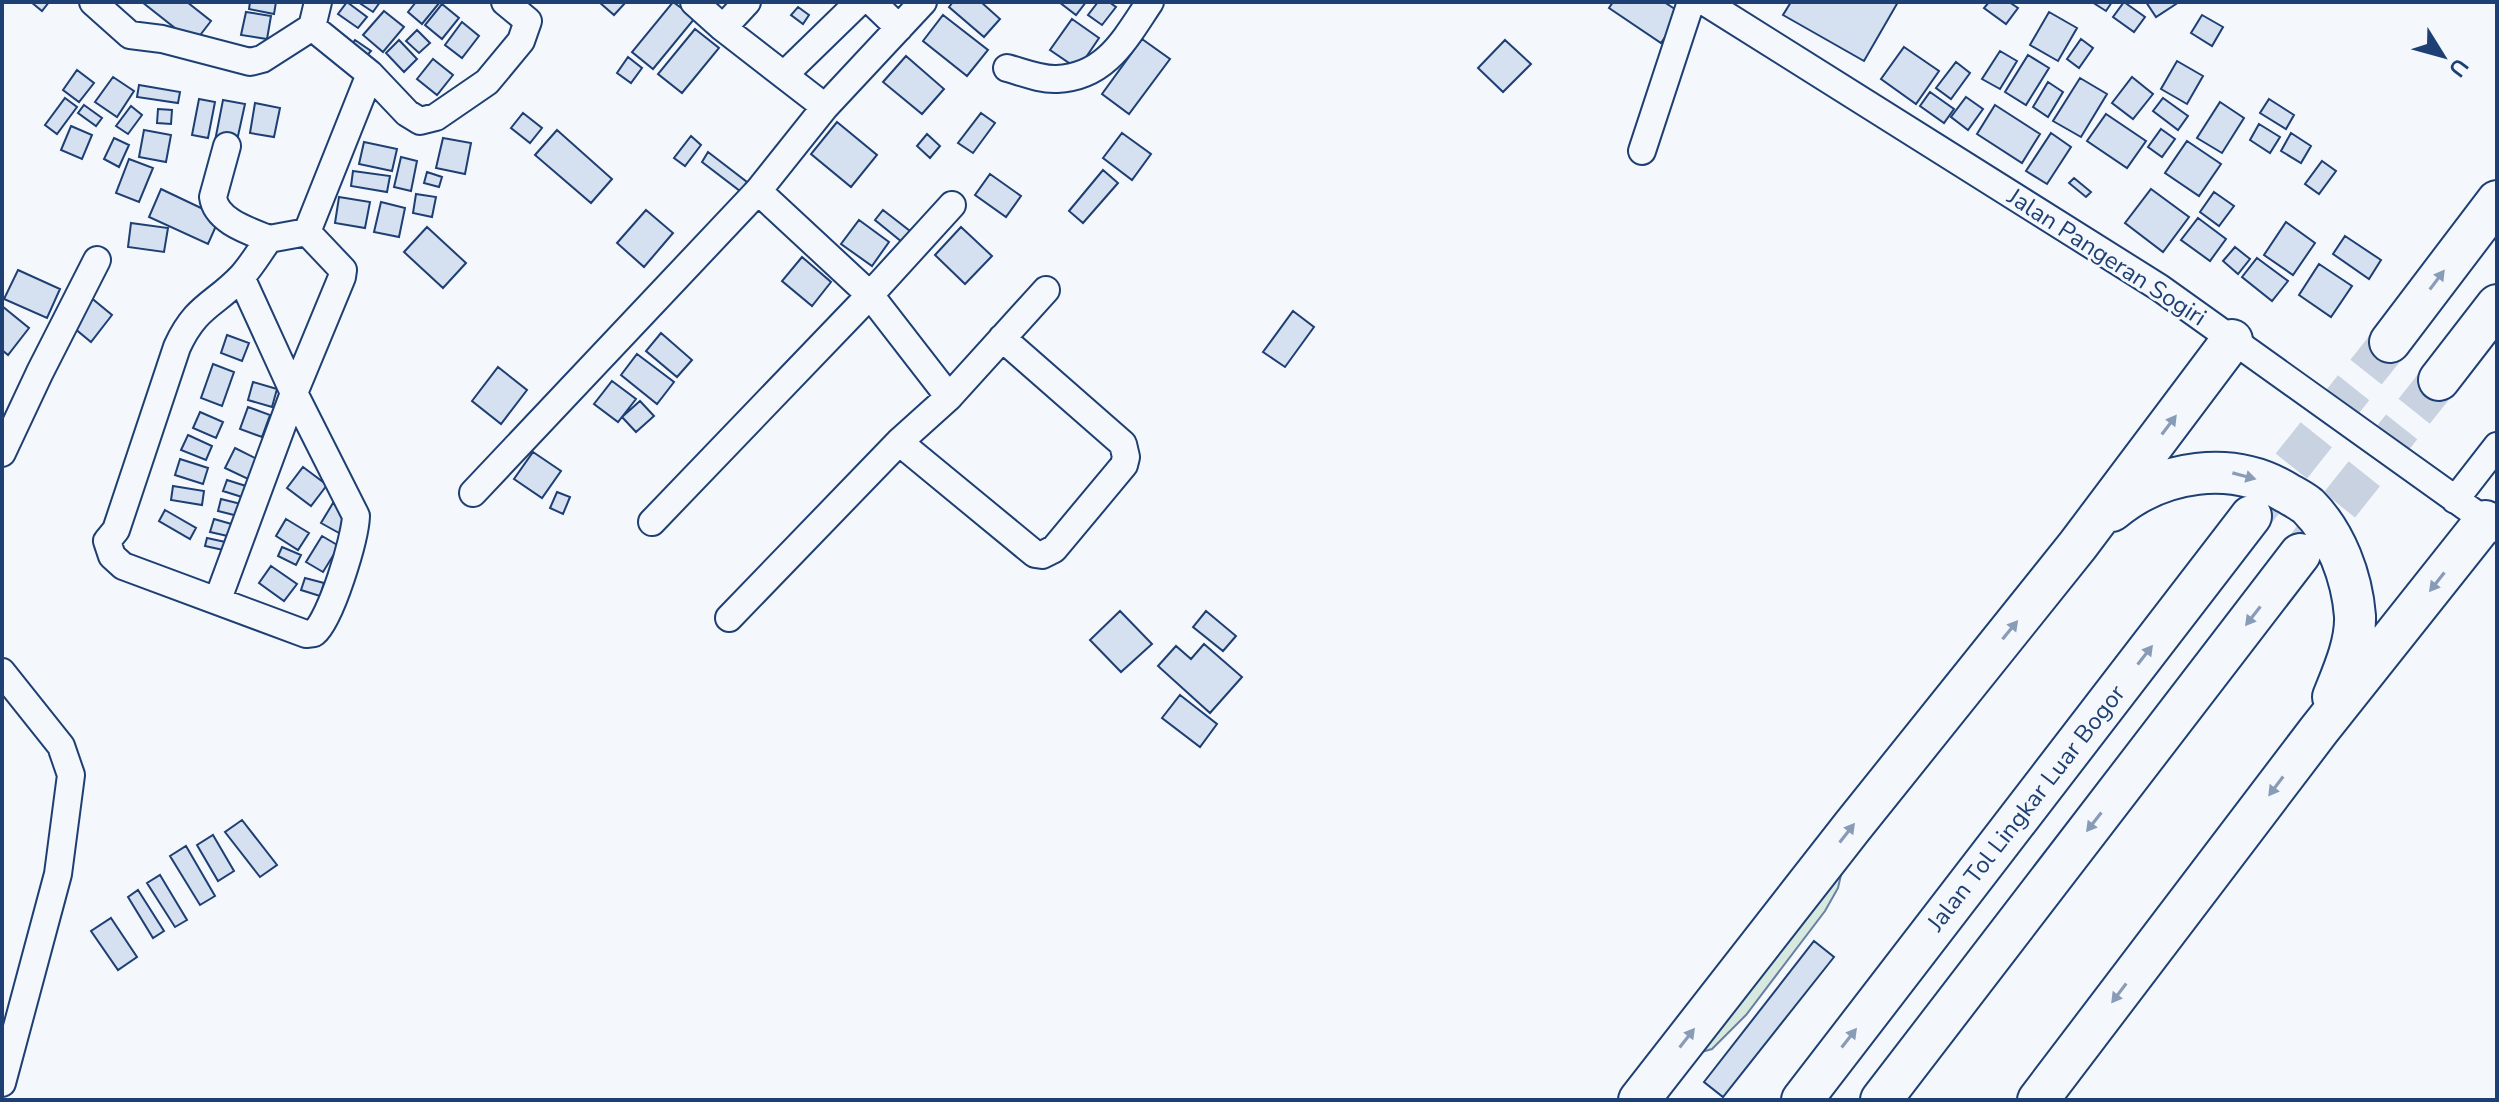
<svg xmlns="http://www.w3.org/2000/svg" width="2499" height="1102" font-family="'Nunito Sans',sans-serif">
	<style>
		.green { fill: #d7e8df; stroke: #687fa3; stroke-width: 2 }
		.building { fill: #d5e0f0; stroke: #1d3f73; stroke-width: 2 }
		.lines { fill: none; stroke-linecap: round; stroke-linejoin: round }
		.highway-tunnel { stroke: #c9d2e0; stroke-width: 40; stroke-dasharray: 40 20; stroke-linecap: butt }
		.minor-casing { stroke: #1d3f73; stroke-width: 30 }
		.highway-casing { stroke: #1d3f73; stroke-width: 44 }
		.minor { stroke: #f4f7fb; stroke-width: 26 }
		.highway { stroke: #f4f7fb; stroke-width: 40 }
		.oneway { fill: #889bb7 }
		.labels { text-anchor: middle; stroke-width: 6; stroke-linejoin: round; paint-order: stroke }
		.street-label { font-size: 24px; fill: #1d3f73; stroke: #f4f7fb }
	</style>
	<rect width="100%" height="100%" fill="#f4f7fb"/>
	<path class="green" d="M1852,827L1838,888L1825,911L1746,1015L1712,1049L1669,1061Z"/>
	<path class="building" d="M31,2H49L42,11Z
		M142,2H187L211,21L194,43Z
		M250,2H276L274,14L249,9Z
		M347,2L367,17L358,28L338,14Z
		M358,2H380L373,12Z
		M416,2H440L422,24L408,12Z
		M599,2H626L614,15Z
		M673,2L695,18L653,69L632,52Z
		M953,2H981L1000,19L984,37L949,7Z
		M1059,2H1086L1076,15Z
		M1098,2H1109L1116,7L1102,25L1088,15Z
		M1613,2H1664L1681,13L1661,43L1609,8Z
		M1791,2H1898L1864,61L1783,15Z
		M1989,2H2009L2018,8L2006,24L1984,8Z
		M2092,2H2112L2106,11Z
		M2124,2L2145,17L2134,32L2113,17Z
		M2146,2H2179L2156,17Z
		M442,4L459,18L442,39L425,25Z
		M798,7L809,15L803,24L791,15Z
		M384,11L404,27L383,52L363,35Z
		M246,12L271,16L267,39L241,35Z
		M2049,12L2077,28L2058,61L2030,45Z
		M943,15L988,50L967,76L923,41Z
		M2202,15L2223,27L2212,46L2191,33Z
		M1072,19L1099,38L1078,69L1050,50Z
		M462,22L479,36L462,58L445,45Z
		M695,29L719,48L682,93L658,74Z
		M417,30L430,43L419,53L406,41Z
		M1142,39L1170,59L1129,114L1102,94Z
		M2081,39L2093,48L2079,68L2067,59Z
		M355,40L371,51L364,59L349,48Z
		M399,40L417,59L404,72L386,53Z
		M1505,40L1531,64L1503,92L1478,68Z
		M1904,47L1939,71L1916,104L1881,79Z
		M2000,51L2017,61L2000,89L1982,79Z
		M2028,55L2049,68L2026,105L2005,92Z
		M906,56L944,89L922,114L883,82Z
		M628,57L642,68L631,83L617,73Z
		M433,59L453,75L437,95L417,79Z
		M2177,61L2203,76L2187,104L2161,89Z
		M1956,62L1970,73L1951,99L1936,88Z
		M77,70L94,83L79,102L63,90Z
		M113,77L134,91L117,117L95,102Z
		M2132,77L2153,94L2133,119L2112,103Z
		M2080,78L2107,94L2081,137L2053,121Z
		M2048,82L2063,92L2048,117L2033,107Z
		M139,85L180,92L178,103L137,97Z
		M1930,92L1954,109L1944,123L1920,106Z
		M1966,97L1983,109L1968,130L1951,117Z
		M65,98L77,107L57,134L45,125Z
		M2163,98L2188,116L2178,130L2153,111Z
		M199,99L215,102L208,138L192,135Z
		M2269,99L2294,115L2286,129L2260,113Z
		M223,100L245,104L236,145L215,141Z
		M2220,102L2244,118L2222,153L2197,138Z
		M255,103L280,108L274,137L250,133Z
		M84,105L102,118L96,126L78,113Z
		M1995,105L2040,134L2022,163L1977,134Z
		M131,106L142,115L128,134L116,126Z
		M158,109L172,110L171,124L157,123Z
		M523,113L542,128L530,143L511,128Z
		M981,113L995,123L973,153L958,143Z
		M2106,114L2146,141L2127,168L2087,141Z
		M837,122L877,155L851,187L811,154Z
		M2259,124L2280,137L2270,153L2250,140Z
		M71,126L92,135L82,159L61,150Z
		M2161,129L2175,139L2162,157L2148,147Z
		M144,130L171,135L166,162L139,157Z
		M557,130L612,179L591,203L535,155Z
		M1122,133L1151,154L1132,180L1103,158Z
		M2051,133L2071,147L2047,184L2026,171Z
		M2291,133L2311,146L2301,163L2281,151Z
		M927,134L940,146L930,158L917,146Z
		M691,136L701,145L685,166L674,158Z
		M114,138L129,145L119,167L104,159Z
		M443,138L471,143L465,174L436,168Z
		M2187,141L2221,164L2199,196L2165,173Z
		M364,142L397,149L392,171L359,164Z
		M708,152L747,182L740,191L702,162Z
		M401,157L417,161L411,191L394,187Z
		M129,159L153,168L139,202L116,193Z
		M2322,161L2336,171L2319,194L2305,184Z
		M1103,170L1118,183L1083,223L1069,211Z
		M353,171L390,176L387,192L351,186Z
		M427,172L442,177L439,187L424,183Z
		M990,174L1021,196L1006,217L975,195Z
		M2074,178L2091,192L2086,197L2069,183Z
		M161,189L220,217L208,244L149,217Z
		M2151,189L2189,217L2163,252L2125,223Z
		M2214,192L2234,206L2219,226L2200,212Z
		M416,194L436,197L432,217L413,213Z
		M339,197L370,202L365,228L335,223Z
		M381,202L405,208L399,237L374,232Z
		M646,210L673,233L644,267L617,243Z
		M883,210L910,231L902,242L875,220Z
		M2198,218L2226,239L2210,261L2181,240Z
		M859,220L889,242L872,266L841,244Z
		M2286,222L2315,243L2293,275L2264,255Z
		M131,223L168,228L164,252L128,247Z
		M427,227L466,263L443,288L404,252Z
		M961,227L992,256L965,284L935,255Z
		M2345,236L2381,260L2369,279L2333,254Z
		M2235,247L2250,259L2238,274L2223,261Z
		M802,257L831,282L812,306L782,281Z
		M2257,258L2288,281L2272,301L2242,277Z
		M2319,264L2352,286L2331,317L2299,295Z
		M18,270L60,289L47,318L4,299Z
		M89,296L112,315L91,342L68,323Z
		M2,306L29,328L8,355L2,350Z
		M1293,311L1314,327L1285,367L1263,352Z
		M661,333L692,360L677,377L646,351Z
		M227,335L249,343L242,361L221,353Z
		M637,354L674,382L657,404L621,375Z
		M213,364L234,372L222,406L201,398Z
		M498,367L527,390L501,424L472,401Z
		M612,381L636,399L618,422L594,404Z
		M253,382L277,389L272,407L248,400Z
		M640,401L654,416L636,432L622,417Z
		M248,407L270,415L262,437L240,429Z
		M200,412L223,422L216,438L193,428Z
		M188,435L212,446L206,460L181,450Z
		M235,448L257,459L248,479L225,468Z
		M533,452L561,471L542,498L514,479Z
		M180,459L208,468L203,484L175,475Z
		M303,467L327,485L311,506L287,488Z
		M227,480L249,487L245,498L223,491Z
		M173,486L204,491L202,505L171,500Z
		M557,492L570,497L563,514L550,508Z
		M221,499L241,504L238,516L218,511Z
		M333,503L350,514L339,533L321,523Z
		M165,510L196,528L190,539L159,521Z
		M214,519L235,525L232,537L210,532Z
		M286,519L309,533L298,550L276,536Z
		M322,536L339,546L323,572L306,562Z
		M207,538L230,543L228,551L205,546Z
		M282,547L301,555L296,565L278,556Z
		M271,566L297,584L284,601L259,583Z
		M305,578L324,583L320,596L301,590Z
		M1120,611L1152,644L1121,672L1090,640Z
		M1206,611L1236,636L1223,651L1193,627Z
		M1204,644L1242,677L1210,713L1158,666L1176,646L1191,659Z
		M1180,695L1217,724L1200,747L1162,718Z
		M242,820L277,865L260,877L225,832Z
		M213,835L234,871L218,881L197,845Z
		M186,846L215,896L200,905L170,856Z
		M160,875L187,920L175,927L147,883Z
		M138,890L164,931L153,938L128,897Z
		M111,918L137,957L118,970L91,931Z
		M1814,941L1834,957L1723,1097L1704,1082Z"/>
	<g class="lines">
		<path class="highway-tunnel" d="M2254,513L2390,342
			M2302,552L2439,380"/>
		<g class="minor-casing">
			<path id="minor" d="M93,2L130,35L162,39L250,62L262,59L312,27
				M318,2L312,27L370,74
				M694,2L723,28L825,107
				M872,2L899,28
				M1705,2L2160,288L2497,529
				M723,28L747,2
				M1007,68C1022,72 1041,80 1057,79C1106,77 1125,39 1150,2
				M785,74L859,2
				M227,146L213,197C216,221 249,231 269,239
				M1642,151L1691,2
				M758,191L870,295L949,397
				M241,277L294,393L356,516C355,539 331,619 314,633L306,634L123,566L112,556L107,541L116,530L177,347C196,305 215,305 242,276C252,265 260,251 269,239L307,232L370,74L407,113L420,121L436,117L487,82L521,41L528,21L505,2
				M899,442L1035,554L1042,555L1054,549L1124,465L1126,457L1123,444L1002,338
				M2,453L40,372L97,260
				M473,493L758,191L825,107L923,2
				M2455,500L2497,446
				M652,522L870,295L952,205
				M218,599L294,393L342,277L343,270L307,232
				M729,618L899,442L949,397L1046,290
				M2,672L61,746L71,775L58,874L2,1083"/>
		</g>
		<g class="highway-casing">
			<path id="highway" d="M2390,342L2497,201
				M2439,380L2497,305
				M2112,511C2161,470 2232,459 2287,493C2294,497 2302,501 2308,506C2336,534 2352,577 2355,616C2356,643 2343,672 2333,697
				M1639,1100L1852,827L2078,545L2232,340
				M1802,1100L2251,516
				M1881,1100L2300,554
				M2038,1100L2319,730L2485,521"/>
		</g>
		<use href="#minor" class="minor"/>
		<use href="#highway" class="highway"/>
	</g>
	<defs><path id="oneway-solid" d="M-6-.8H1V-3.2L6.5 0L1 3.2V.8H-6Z" transform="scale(2)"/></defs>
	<g class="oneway">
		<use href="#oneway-solid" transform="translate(2437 280) rotate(-53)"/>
		<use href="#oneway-solid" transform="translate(2169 425) rotate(-53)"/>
		<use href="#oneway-solid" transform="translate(2244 476) rotate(15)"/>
		<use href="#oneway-solid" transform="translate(2437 582) rotate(128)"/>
		<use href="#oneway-solid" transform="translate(2253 616) rotate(128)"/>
		<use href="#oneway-solid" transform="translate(2010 630) rotate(-51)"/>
		<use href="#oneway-solid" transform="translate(2145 655) rotate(-52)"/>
		<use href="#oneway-solid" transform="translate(2276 786) rotate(127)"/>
		<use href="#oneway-solid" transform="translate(2094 822) rotate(128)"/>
		<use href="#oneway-solid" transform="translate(1847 833) rotate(-52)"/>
		<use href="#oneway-solid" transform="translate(2119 993) rotate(127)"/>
		<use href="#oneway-solid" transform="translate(1687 1038) rotate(-52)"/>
		<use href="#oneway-solid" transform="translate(1849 1038) rotate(-52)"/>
	</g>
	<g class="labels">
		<g class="street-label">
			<text transform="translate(2107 257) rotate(33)" y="8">Jalan Pangeran Sogiri</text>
			<text transform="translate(2026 808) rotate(-52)" y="8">Jalan Tol Lingkar Luar Bogor</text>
		</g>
	</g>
	<rect width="2499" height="1102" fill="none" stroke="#1d3f73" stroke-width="8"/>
	<g transform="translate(2443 56) rotate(127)" stroke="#f4f7fb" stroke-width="6" paint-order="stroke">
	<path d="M0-6L14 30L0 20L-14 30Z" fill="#1d3f73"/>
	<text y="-12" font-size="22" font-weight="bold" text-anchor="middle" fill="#1d3f73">U</text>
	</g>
</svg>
